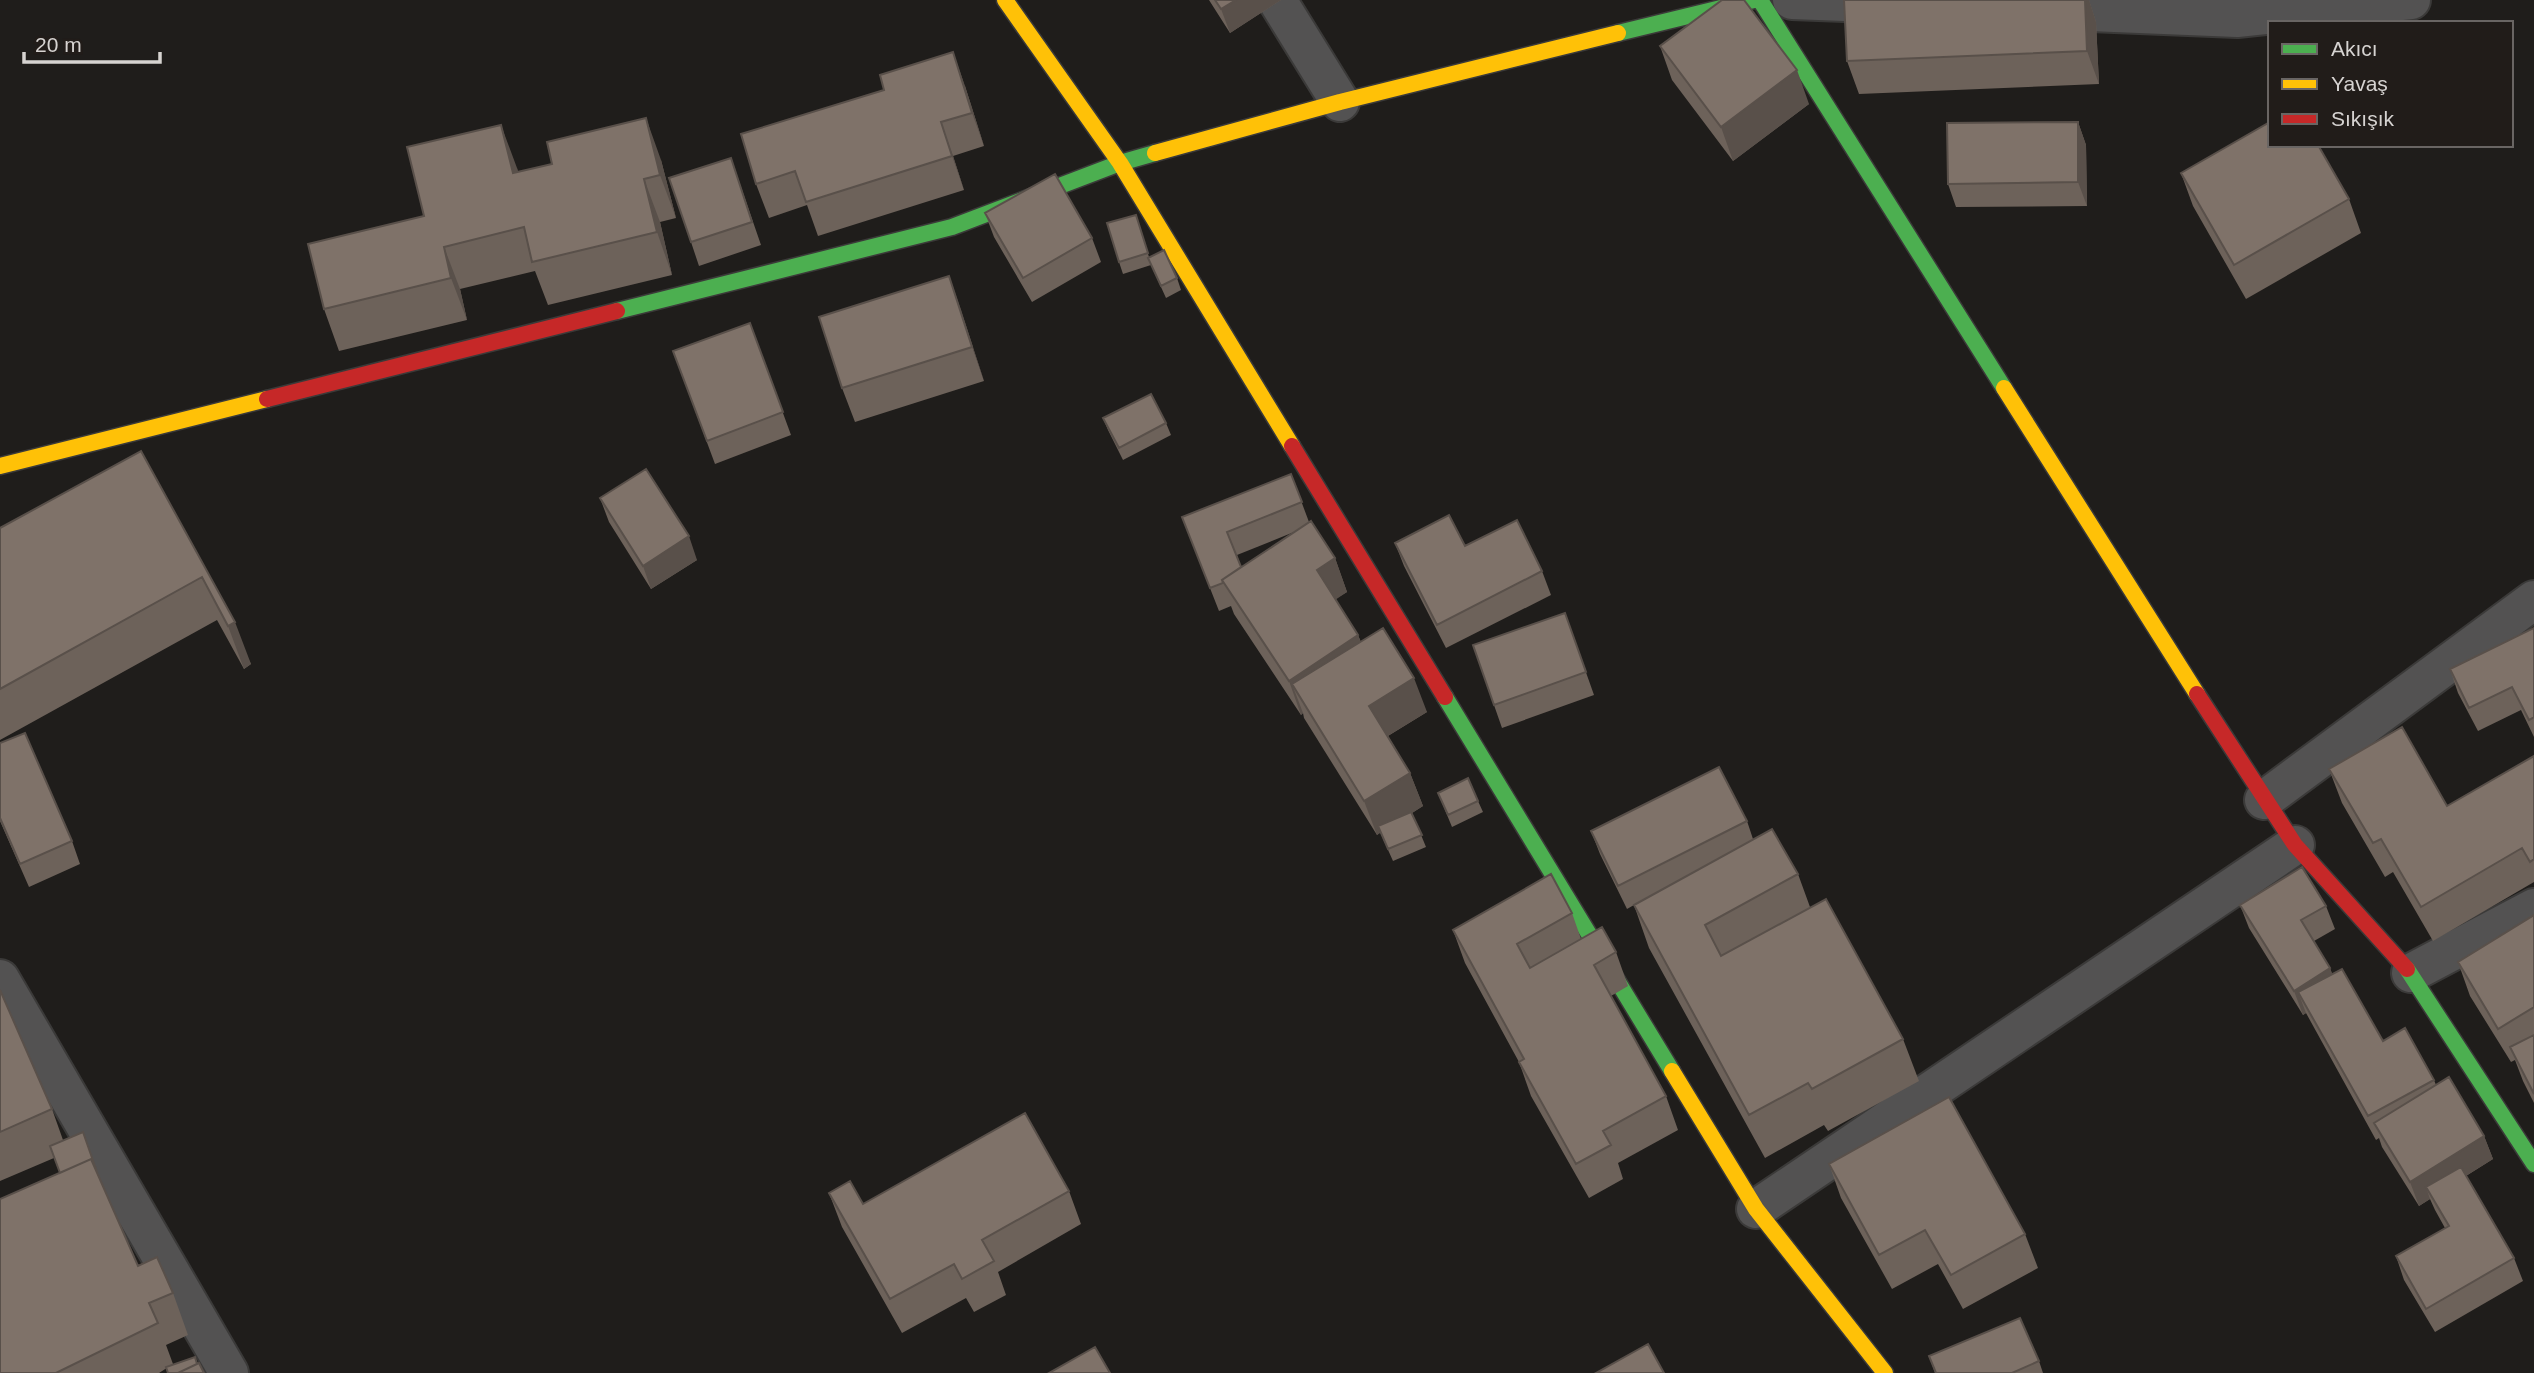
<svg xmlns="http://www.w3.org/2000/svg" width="2534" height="1373" font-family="Helvetica,sans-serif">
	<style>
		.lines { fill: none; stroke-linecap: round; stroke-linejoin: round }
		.street-casing { stroke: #3b3a39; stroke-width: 42 }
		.fast-casing { stroke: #3b3a39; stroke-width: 19 }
		.slow-casing { stroke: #3b3a39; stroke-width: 19 }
		.jam-casing { stroke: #3b3a39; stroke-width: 19 }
		.street { stroke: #535252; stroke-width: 38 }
		.fast { stroke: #4caf50; stroke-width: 16 }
		.slow { stroke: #ffc107; stroke-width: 16 }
		.jam { stroke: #c62828; stroke-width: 16 }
		.wall { fill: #6d625a; fill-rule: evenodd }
		.shaded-wall { fill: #59504a }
		.building { fill: #7f7269; stroke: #59504a; stroke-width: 2 }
	</style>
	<rect width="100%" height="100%" fill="#1f1d1b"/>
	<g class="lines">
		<g class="street-casing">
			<path id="street" d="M1277,0L1340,102
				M1792,0L1898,4
				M2042,10L2237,18L2411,0
				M2264,800L2534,600
				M2411,973L2534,908
				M0,979L229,1373
				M1756,1209L2295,845"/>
		</g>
		<g class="fast-casing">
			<path id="fast" d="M1760,0L2004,388
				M1618,33L1754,0
				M617,311L952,227L1120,163L1155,153
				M1445,697L1672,1071
				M2407,969L2534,1164"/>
		</g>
		<g class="slow-casing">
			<path id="slow" d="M1005,0L1120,163L1292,446
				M1155,153L1340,102L1618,33
				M2004,388L2197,694
				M0,466L267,399
				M1672,1071L1756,1209L1885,1373"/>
		</g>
		<g class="jam-casing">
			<path id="jam" d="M267,399L617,311
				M1292,446L1445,697
				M2197,694L2295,845L2407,969"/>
		</g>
		<use href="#street" class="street"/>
		<use href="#fast" class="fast"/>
		<use href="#slow" class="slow"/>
		<use href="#jam" class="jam"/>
	</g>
	<path class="wall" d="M1209,0H1281L1230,33Z
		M1844,0H2089L2096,22L2099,84L1859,94L1847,61Z
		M1660,46L1809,104L1733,161L1672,80Z
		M965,86L984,146L953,156L964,190L818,236L807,205L769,218L756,184Z
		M2078,122L2086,145L2087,206L1956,207L1948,184Z
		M731,158L761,245L699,266L691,242Z
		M661,160L676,218L660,222L672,275L548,305L535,271L460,289L467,320L339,351L324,309L424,216L517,168L518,172Z
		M2181,173L2349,199L2361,233L2246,299L2193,206Z
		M985,213L1092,238L1101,262L1032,302L994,237Z
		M1136,215L1149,257L1177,278L1181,290L1166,298L1151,265L1123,274L1119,262Z
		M949,276L984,381L855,422L842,388Z
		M750,323L791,435L715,464L673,351Z
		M1103,418L1166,423L1171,435L1123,460L1108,430Z
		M141,451L251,664L244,669L217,620L0,740V528Z
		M1291,474L1309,522L1335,558L1347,592L1335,599L1358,635L1361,642L1427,712L1388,736L1410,773L1423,806L1412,813L1426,847L1393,861L1380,832L1377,835L1304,718L1303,713L1301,715L1234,614L1231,606L1219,611L1182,517ZM1294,532L1241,567L1237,555Z
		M600,498L697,560L651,589L609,522Z
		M1395,543L1465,546L1542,571L1551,595L1446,648L1404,566Z
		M1565,613L1594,695L1502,728L1473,645Z
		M2534,628V737L2521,710L2478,731L2458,693L2450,669Z
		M0,743L72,841L80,864L29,887L0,821Z
		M2534,756V882L2433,941L2393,872L2385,877L2342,803L2329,769L2447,806Z
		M1438,793L1478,801L1483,812L1452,827Z
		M1747,821L1753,839L1798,874L1810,907L1903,1039L1919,1081L1828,1131L1824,1125L1765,1158L1649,948L1634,905L1627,909L1600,854L1591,831Z
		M2240,905L2326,906L2335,929L2314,941L2330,968L2332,974L2383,1041L2434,1080L2436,1085L2484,1136L2493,1159L2466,1176L2514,1258L2523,1281L2435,1332L2404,1280L2396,1256L2445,1228L2435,1210L2430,1199L2419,1206L2382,1147L2379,1138L2376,1140L2306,1013L2303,1015L2249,928Z
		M1572,913L1581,939L1616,952L1628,986L1611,996L1666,1096L1678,1130L1618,1163L1623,1179L1589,1198L1531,1096L1519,1062L1465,963L1453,930Z
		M2534,915V1103L2523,1081L2515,1060L2511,1062L2470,996L2458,962Z
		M0,990L52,1109L63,1140L97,1174L138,1266L173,1293L188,1335L166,1345L173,1364L159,1373H0L60,1173L54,1158L0,1181Z
		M1829,1164L2025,1234L2038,1268L1963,1309L1938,1264L1892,1289L1841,1198Z
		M1069,1191L1081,1224L998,1272L1006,1295L974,1312L966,1298L902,1333L842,1227L829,1193L863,1204Z
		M1929,1356L2039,1361L2043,1373H1935Z"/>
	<path class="shaded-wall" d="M1236,0H1281L1230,33L1221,9Z
		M2085,0H2089L2096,22L2099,84L2087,51Z
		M953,52L965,86L984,146L972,113Z
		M1797,70L1809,104L1733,161L1721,127Z
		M646,118L661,160L676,218L660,175Z
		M941,122L953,156L964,190L952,156Z
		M2078,122L2086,145L2087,206L2078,182Z
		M501,125L517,168L521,187L513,173Z
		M644,179L660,222L672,275L657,232Z
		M444,247L460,289L467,320L451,278Z
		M949,276L961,310L984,381L972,347Z
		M689,536L697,560L651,589L643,566Z
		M1335,558L1347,592L1329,604L1317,570Z
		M235,622L251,664L244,669L228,626Z
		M1358,635L1370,668L1292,684L1303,713L1301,715L1289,681Z
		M1414,678L1427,712L1381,740L1369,706Z
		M1410,773L1423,806L1377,835L1364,801Z
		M2330,968L2339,992H2298L2306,1013L2303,1015L2294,991Z
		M2484,1136L2493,1159L2432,1197L2426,1187L2430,1199L2419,1206L2410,1182Z"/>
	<path class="building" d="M1215,0H1236L1221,9Z
		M1722,0H1744L1797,70L1721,127L1660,46Z
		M1844,0H2085L2087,51L1847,61Z
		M953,52L972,113L941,122L952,156L806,202L795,171L756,184L741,134L884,90L880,75Z
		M646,118L660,175L644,179L657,232L532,262L524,227L444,247L451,278L324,309L308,244L424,216L407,147L501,125L513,173L552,164L547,142Z
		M2078,122V182L1948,184L1947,123Z
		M2270,122V145H2318L2349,199L2234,265L2181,173Z
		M731,158L752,222L691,242L669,178Z
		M1055,174L1092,238L1023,278L985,213Z
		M1136,215L1148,253L1119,262L1107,223Z
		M1164,250L1177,278L1161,286L1148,258Z
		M949,276L972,347L842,388L819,317Z
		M750,323L783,412L707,441L673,351Z
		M1151,394L1166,423L1119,448L1103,418Z
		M141,451L235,622L228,626L202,577L0,689V528Z
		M646,469L689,536L643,566L600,498Z
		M1291,474L1302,502L1227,532L1241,567L1222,580L1223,583L1210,588L1182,517Z
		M1449,515L1465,546L1517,520L1542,571L1437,625L1395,543Z
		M1311,521L1335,558L1317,570L1358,635L1289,681L1222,580Z
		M1565,613L1586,672L1494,705L1473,645Z
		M1383,628L1414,678L1369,706L1410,773L1364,801L1292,684Z
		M2534,628V717L2529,720L2512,687L2469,708L2450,669Z
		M2402,727L2447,806L2534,756V859L2530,862L2522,848L2421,907L2381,839L2373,843L2329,769Z
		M25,733L72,841L20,864L0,818V743Z
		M1719,767L1747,821L1618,886L1591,831Z
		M1468,778L1478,801L1448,815L1438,793Z
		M1411,812L1422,835L1388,849L1378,826Z
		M1772,829L1798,874L1705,925L1721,956L1826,899L1903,1039L1812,1089L1808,1083L1749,1115L1634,905Z
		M2302,867L2326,906L2301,920L2330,968L2294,991L2240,905Z
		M1551,874L1572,913L1517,944L1530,968L1602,927L1616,952L1594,965L1666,1096L1603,1131L1611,1145L1576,1164L1519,1062L1524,1059L1453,930Z
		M2534,915V1007L2498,1029L2458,962Z
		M2342,969L2383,1041L2405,1028L2434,1080L2368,1116L2298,992Z
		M0,990L52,1109L0,1132Z
		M2534,1035V1094L2510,1047Z
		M2449,1077L2484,1136L2410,1182L2374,1123Z
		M1949,1097L2025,1234L1951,1275L1925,1230L1879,1255L1829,1164Z
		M1025,1113L1069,1191L982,1240L994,1261L962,1279L954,1264L890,1299L829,1193L850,1181L863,1204Z
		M83,1132L97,1172L91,1159L60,1173L50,1146Z
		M91,1159L138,1266L157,1257L173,1293L149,1303L158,1323L56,1373H0V1199Z
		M2461,1167L2514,1258L2426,1309L2396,1256L2449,1226L2426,1187Z
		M2020,1318L2039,1361L2012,1373H1936L1929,1356Z
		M1648,1344L1664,1373H1596Z
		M1095,1347L1110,1373H1049Z
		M195,1357L197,1364L178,1373H168L166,1367Z
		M199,1363L204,1373H178Z"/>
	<rect x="2268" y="21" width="245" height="126" fill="#211c19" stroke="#696563" stroke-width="2"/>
	<rect x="2282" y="44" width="35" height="10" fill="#4caf50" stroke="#696563" stroke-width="2"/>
	<text x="2331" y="56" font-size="21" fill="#d6d3d1">Akıcı</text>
	<rect x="2282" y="79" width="35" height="10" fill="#ffc107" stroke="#696563" stroke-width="2"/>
	<text x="2331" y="91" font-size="21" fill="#d6d3d1">Yavaş</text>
	<rect x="2282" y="114" width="35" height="10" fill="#c62828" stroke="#696563" stroke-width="2"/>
	<text x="2331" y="126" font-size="21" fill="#d6d3d1">Sıkışık</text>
	<path d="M24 52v10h136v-10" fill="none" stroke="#d6d3d1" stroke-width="3.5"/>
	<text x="35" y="52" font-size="21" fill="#d6d3d1" stroke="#211c19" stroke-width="5" paint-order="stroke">20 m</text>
</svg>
